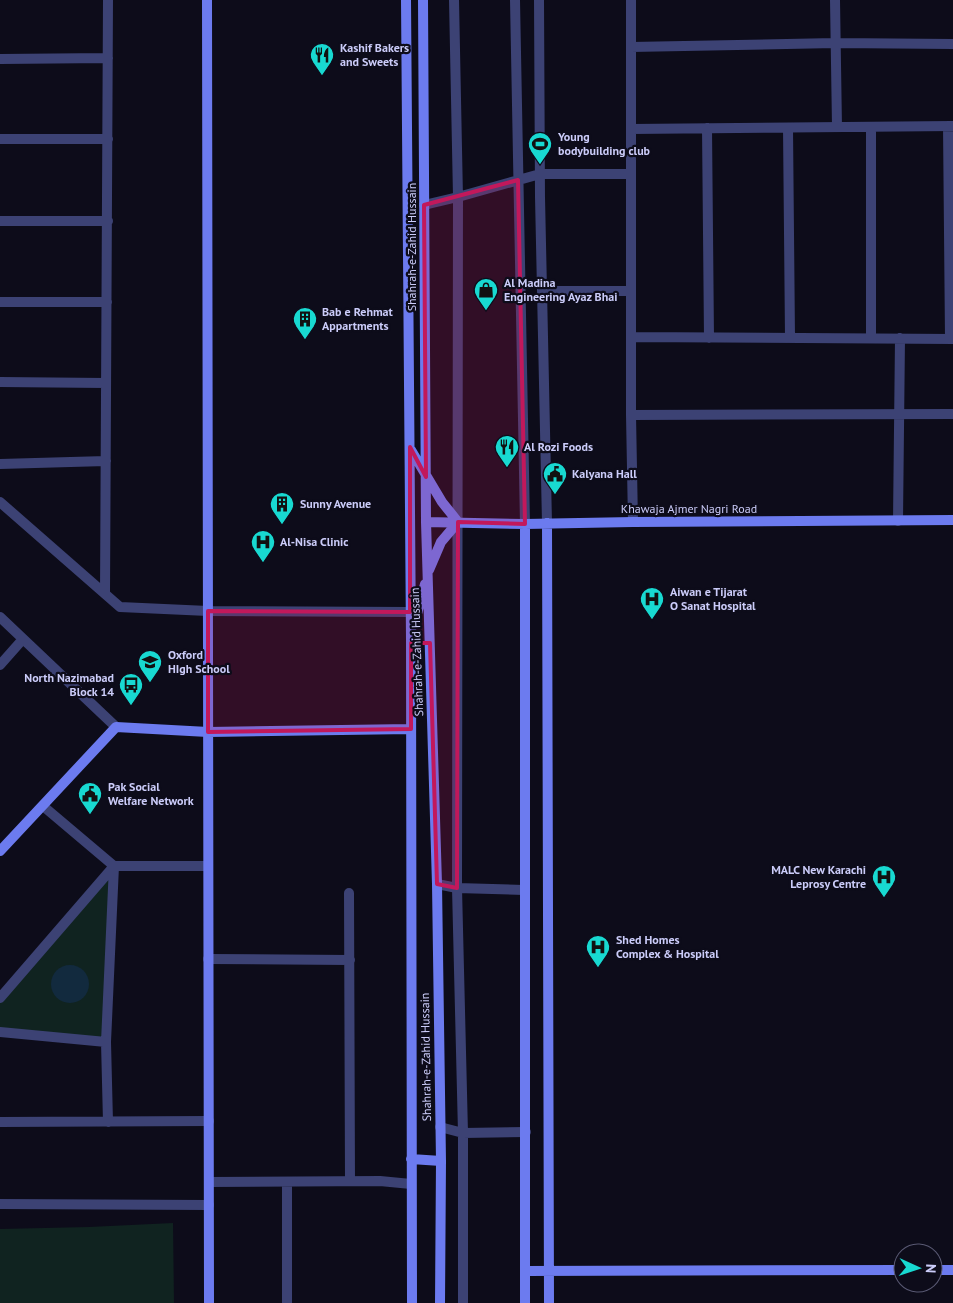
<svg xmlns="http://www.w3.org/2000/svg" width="953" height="1303" font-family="'PT Sans',sans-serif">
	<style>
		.green { fill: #102320 }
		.water { fill: #122a3e }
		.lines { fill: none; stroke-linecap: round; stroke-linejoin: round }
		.street { stroke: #3c4274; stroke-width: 10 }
		.secondary { stroke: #6c7bef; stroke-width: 10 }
		.marked { fill: #c2185b; fill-opacity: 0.2; stroke: #c2185b; stroke-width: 4; stroke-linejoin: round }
		.labels { text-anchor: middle; stroke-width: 4.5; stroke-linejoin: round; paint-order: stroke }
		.poi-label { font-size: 12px; font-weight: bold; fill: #cbccf9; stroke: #0d0c1a; text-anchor: start }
		.street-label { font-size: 12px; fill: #cbccf9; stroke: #0d0c1a }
	</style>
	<rect width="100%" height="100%" fill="#0d0c1a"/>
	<path class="green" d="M114,866L106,1042L0,1032V998Z
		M173,1223L174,1303H0V1229L89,1227Z"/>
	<path class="water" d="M51 984a19 19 0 1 1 38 0a19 19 0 1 1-38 0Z"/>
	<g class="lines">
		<path class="street" d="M454,0L458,197L457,888L463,1133V1303
			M515,0L525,524
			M539,0L540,197L547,523
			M631,0V415L633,522
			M835,0L837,127
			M631,47L835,43L953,44
			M0,59L108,58
			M948,126L950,339
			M707,128L709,338
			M788,128L790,338
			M631,129L953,126
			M0,139H108
			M424,205L458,197L540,174H631
			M0,221H108
			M542,291H631
			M0,302H107
			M631,337L953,339
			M871,338V127
			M0,382L106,383
			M631,415L953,414
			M0,464L106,461
			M0,502L120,607L208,611L410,612
			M898,521L900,338
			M105,594L108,0
			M0,617L116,727
			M0,665L23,639
			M43,806L114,866L106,1042L108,1122
			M437,884L457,888L524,890
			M349,893L350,1181
			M208,959L350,960
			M0,998L114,866H208
			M0,1032L106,1042
			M0,1122L209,1121
			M440,1127L463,1133L526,1132
			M209,1182L380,1181L411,1184
			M287,1182V1303
			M0,1204L209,1205"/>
		<path class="secondary" d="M207,0L209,1303
			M406,0L411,639L412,1303
			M423,0L426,522L437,884L441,1161L440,1303
			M411,450L442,502L458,522L441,542L429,570
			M426,522L525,524L633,522L953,520
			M547,523L549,1303
			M525,524V1303
			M414,625L425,584
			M0,851L116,727L208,732L411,729
			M411,1159L441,1161
			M933,1270H953
			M525,1271L903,1270"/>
	</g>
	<path class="marked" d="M518,180L525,524L458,522L457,888L437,884L430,643H411V729L208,732V611L410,612V447L426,477L424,205Z"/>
	<defs>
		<g id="restaurant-pin" transform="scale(1.25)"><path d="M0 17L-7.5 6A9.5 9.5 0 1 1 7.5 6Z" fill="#18d9d1" stroke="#0d0c1a"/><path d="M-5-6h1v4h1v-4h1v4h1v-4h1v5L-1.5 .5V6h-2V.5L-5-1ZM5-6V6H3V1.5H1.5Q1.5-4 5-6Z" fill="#111"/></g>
		<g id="stadium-pin" transform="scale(1.25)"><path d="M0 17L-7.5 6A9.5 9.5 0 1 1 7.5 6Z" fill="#18d9d1" stroke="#0d0c1a"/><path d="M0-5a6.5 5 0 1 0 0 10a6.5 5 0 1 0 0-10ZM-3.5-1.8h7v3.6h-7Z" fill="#111"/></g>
		<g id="shop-pin" transform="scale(1.25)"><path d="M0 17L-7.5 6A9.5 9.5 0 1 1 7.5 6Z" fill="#18d9d1" stroke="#0d0c1a"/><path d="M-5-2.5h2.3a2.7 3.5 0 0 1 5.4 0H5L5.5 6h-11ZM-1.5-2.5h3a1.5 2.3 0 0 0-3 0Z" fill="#111"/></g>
		<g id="building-pin" transform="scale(1.25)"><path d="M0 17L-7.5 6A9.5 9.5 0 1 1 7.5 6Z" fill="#18d9d1" stroke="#0d0c1a"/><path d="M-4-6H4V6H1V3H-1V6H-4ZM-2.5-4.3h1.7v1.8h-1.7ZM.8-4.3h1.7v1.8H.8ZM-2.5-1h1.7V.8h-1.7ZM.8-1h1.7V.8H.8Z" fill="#111"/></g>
		<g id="civic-pin" transform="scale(1.25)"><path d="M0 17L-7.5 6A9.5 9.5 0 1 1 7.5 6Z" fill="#18d9d1" stroke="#0d0c1a"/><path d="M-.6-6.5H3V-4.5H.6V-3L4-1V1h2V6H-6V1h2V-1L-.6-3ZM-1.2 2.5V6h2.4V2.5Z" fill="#111"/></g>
		<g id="hospital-pin" transform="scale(1.25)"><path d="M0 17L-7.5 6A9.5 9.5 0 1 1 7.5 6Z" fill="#18d9d1" stroke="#0d0c1a"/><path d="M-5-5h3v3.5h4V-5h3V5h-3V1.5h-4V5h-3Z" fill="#111"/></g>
		<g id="school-pin" transform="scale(1.25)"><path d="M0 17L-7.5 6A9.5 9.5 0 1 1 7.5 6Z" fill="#18d9d1" stroke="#0d0c1a"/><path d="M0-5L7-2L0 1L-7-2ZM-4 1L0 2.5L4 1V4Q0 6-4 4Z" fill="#111"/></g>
		<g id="bus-pin" transform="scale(1.25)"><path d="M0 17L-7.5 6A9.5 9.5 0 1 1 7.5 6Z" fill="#18d9d1" stroke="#0d0c1a"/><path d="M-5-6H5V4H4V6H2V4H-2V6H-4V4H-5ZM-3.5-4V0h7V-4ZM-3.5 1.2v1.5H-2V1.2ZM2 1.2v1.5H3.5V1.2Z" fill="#111"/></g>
	</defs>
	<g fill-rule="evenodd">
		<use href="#restaurant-pin" x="322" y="55"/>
		<use href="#stadium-pin" x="540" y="144"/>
		<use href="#shop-pin" x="486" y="290"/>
		<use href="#building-pin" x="305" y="319"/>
		<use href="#restaurant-pin" x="507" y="447"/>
		<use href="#civic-pin" x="555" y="474"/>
		<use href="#building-pin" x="282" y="504"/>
		<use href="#hospital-pin" x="263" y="542"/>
		<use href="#hospital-pin" x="652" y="599"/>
		<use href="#school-pin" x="150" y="662"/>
		<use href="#bus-pin" x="131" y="685"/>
		<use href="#civic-pin" x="90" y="794"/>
		<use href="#hospital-pin" x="884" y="877"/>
		<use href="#hospital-pin" x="598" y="947"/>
	</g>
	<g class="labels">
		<g class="poi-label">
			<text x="340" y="52">Kashif Bakers<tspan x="340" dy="14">and Sweets</tspan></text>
			<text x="558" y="141">Young<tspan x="558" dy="14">bodybuilding club</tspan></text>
			<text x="504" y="287">Al Madina<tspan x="504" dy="14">Engineering Ayaz Bhai</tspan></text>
			<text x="322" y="316">Bab e Rehmat<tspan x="322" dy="14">Appartments</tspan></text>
			<text x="524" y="451">Al Rozi Foods</text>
			<text x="572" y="478">Kalyana Hall</text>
			<text x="300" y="508">Sunny Avenue</text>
			<text x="280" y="546">Al-Nisa Clinic</text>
			<text x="670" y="596">Aiwan e Tijarat<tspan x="670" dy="14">O Sanat Hospital</tspan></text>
			<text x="168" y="659">Oxford<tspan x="168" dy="14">HIgh School</tspan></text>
			<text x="114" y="682" text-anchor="end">North Nazimabad<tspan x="114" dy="14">Block 14</tspan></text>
			<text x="108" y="791">Pak Social<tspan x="108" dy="14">Welfare Network</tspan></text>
			<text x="866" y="874" text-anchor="end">MALC New Karachi<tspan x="866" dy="14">Leprosy Centre</tspan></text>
			<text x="616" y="944">Shed Homes<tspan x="616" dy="14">Complex &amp; Hospital</tspan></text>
		</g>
		<g class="street-label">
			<text transform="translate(412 247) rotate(-90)" y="4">Shahrah-e-Zahid Hussain</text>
			<text x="689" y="513">Khawaja Ajmer Nagri Road</text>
			<text transform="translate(417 652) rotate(-92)" y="4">Shahrah-e-Zahid Hussain</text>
			<text transform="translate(426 1057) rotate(-91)" y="4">Shahrah-e-Zahid Hussain</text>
		</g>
	</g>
	<g transform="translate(918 1268) rotate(93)"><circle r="24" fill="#0d0c1a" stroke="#595973"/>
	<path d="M0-4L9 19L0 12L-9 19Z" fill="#18d9d1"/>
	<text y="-8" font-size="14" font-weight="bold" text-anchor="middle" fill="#cbccf9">N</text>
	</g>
</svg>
